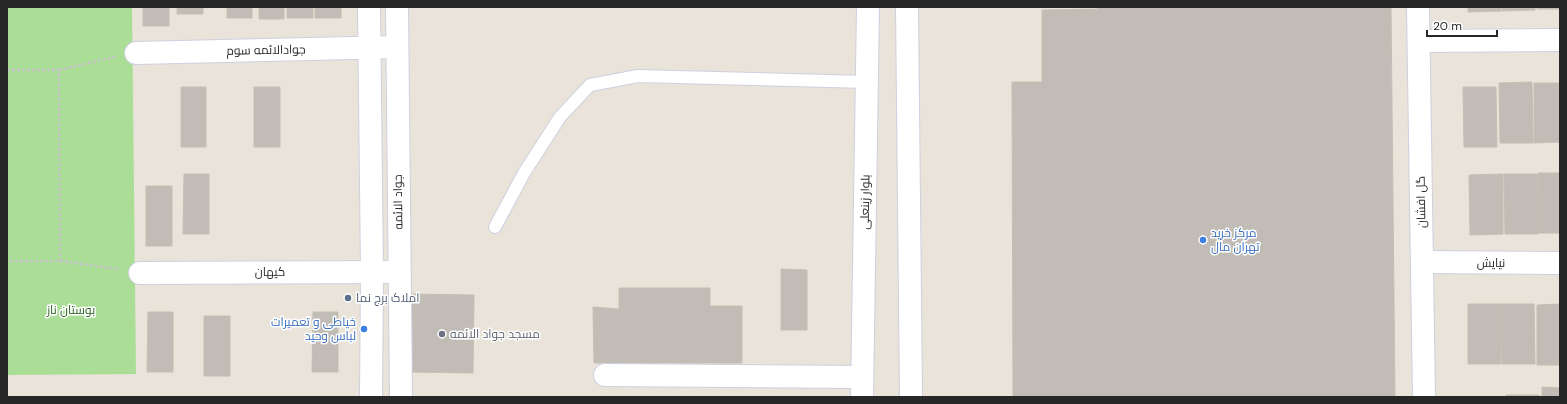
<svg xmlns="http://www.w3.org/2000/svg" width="1567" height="404" font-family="'DM Sans',Cairo,sans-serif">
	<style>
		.green { fill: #aade97 }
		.building { fill: #c1bdb6; stroke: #c4bfb3 }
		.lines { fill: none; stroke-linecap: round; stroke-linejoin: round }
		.service-casing { stroke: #ced0e0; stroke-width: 14 }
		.minor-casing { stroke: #ced0e0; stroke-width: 24 }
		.tertiary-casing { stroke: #ced0e0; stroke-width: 24 }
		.secondary-casing { stroke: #ced0e0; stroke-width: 24 }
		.path { stroke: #c3c3c3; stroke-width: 2.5; stroke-dasharray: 3 2; stroke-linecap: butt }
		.service { stroke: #fff; stroke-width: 12 }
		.minor { stroke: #fff; stroke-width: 22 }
		.tertiary { stroke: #fff; stroke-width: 22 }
		.secondary { stroke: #fff; stroke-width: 22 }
		.shop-dot { fill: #3f7fe0; stroke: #fff; stroke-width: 1.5 }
		.service-dot { fill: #5c6f8a; stroke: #fff; stroke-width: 1.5 }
		.worship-dot { fill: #6b7280; stroke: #fff; stroke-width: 1.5 }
		.labels { text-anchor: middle; stroke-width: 3; stroke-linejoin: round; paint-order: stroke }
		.street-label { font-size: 12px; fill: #272727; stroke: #fff }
		.shop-label { font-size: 12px; fill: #366cbe; stroke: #fff; text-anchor: start }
		.service-label { font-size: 12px; fill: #4e5e75; stroke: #fff; text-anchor: start }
		.park-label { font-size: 12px; fill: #255f1c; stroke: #fff }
		.worship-label { font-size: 12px; fill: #5b616d; stroke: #fff; text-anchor: start }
	</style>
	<rect width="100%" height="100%" fill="#e9e3d9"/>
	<path class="green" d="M7,7H132L136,374L7,375Z"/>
	<path class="building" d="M143,7H169V26H143Z
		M177,7H203V14H177Z
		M227,7H252V18H227Z
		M259,7H284V19H259Z
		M287,7H313V18H287Z
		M315,7H341V18H315Z
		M1098,7H1391L1395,397H1013L1012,82H1042V10L1098,9Z
		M1468,7H1501V11L1468,12Z
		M1502,7H1535V10L1502,11Z
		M1537,7H1560V9H1537Z
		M1532,82L1533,143H1500L1499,83Z
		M1534,83H1560V142L1534,143Z
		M181,87H206V147H181Z
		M254,87H280V147H254Z
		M1463,87H1496L1497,147H1464Z
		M1538,173H1560V233H1538Z
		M184,174H209V234H183Z
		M1503,174V234L1470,235L1469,175Z
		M1504,174H1537L1538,234H1505Z
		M146,186H172V246H146Z
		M781,269L807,270V330H781Z
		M619,288H710V306H742V363H594L593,307L619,309Z
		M411,294L474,295L473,373L409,372Z
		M1468,304H1501V364H1468Z
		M1501,304H1534L1535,364H1502Z
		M1560,304V365H1537V305Z
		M148,312H173V372H147Z
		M313,312H338V372H312Z
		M204,316H230V376H204Z
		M1542,387L1560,388V397H1542Z
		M1506,395H1539V397H1506Z"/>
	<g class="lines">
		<g class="service-casing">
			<path id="service" d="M495,227L524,173L560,117L590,85L638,76L866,82"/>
		</g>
		<g class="minor-casing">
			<path id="minor" d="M1419,41L1560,40
				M136,53L397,47
				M1422,262L1560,263
				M140,273L399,272
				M605,375L860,377"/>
		</g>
		<g class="tertiary-casing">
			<path id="tertiary" d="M369,7L372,272L371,397
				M397,7L401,397
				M1418,7L1424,397"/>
		</g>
		<g class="secondary-casing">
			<path id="secondary" d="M907,7L911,397
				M862,397L868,7"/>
		</g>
		<path class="path" d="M7,70H59L60,261H7
			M59,70L115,57
			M60,261L118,269"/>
		<use href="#service" class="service"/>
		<use href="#minor" class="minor"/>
		<use href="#tertiary" class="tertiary"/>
		<use href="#secondary" class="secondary"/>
	</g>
	<g class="shop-dot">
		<circle cx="1203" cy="240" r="4"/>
		<circle cx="364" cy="329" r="4"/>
	</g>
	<circle class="service-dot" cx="348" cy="298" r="4"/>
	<circle class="worship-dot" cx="442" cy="334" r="4"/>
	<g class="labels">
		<g class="street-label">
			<text transform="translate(266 50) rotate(-1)" y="4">جوادالائمه سوم</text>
			<text transform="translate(398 202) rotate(-91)" y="4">جواد الائمه</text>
			<text transform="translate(865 202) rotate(-89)" y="4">بلوار زینعلی</text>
			<text transform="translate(1421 202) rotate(-91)" y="4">گل افشان</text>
			<text x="1491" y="267">نیایش</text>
			<text x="270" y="276">کیهان</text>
		</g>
		<g class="shop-label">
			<text x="1211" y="237">مرکز خرید<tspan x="1211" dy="14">تهران مال</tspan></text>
			<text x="356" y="326" text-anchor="end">خیاطی و تعمیرات<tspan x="356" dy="14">لباس وحید</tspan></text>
		</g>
		<g class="service-label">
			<text x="356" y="302">املاک برج نما</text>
		</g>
		<g class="park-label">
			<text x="71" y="314">بوستان ناز</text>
		</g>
		<g class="worship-label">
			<text x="450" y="338">مسجد جواد الائمه</text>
		</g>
	</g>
	<rect width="1567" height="404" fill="none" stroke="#272727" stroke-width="16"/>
	<path d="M1427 30v6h70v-6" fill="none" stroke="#272727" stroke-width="2"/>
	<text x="1433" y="30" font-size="12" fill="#272727" stroke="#ffffff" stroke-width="3" paint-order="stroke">20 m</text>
</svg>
